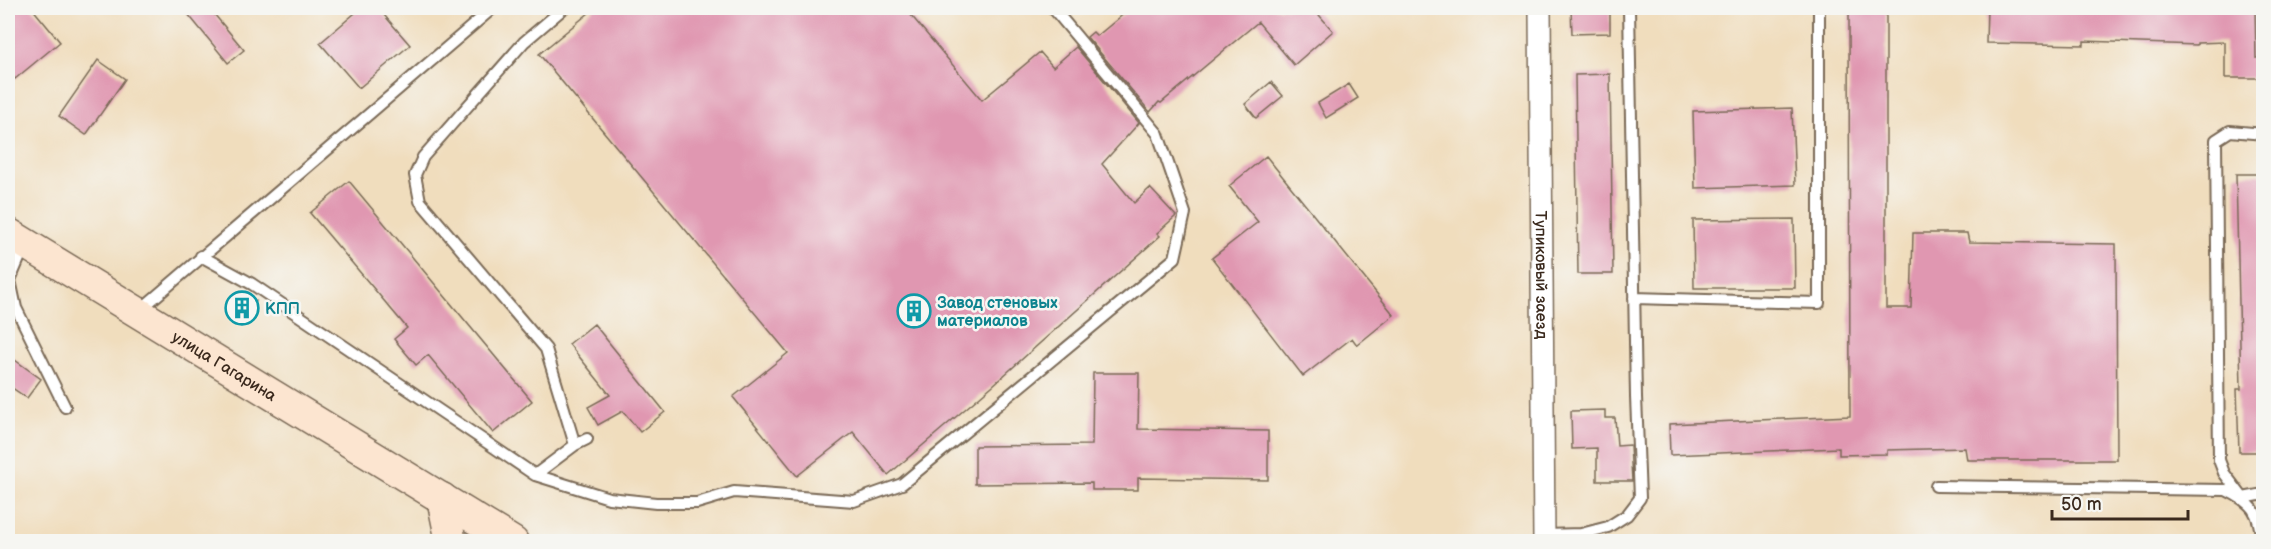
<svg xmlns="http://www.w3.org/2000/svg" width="2271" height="549" font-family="'Balsamiq Sans',sans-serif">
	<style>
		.building { fill: #e097b1 }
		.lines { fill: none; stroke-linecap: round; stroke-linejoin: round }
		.service-casing { stroke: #7a6956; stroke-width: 14 }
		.minor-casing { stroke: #7a6956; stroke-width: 24 }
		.secondary-casing { stroke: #7a6956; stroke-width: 33 }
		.service { stroke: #fff; stroke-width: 10 }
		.minor { stroke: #fff; stroke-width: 21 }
		.secondary { stroke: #fce5d0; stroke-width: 30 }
		.labels { text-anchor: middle; stroke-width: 5; stroke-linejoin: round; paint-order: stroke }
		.street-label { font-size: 16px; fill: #3b2a1e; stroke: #f6f6f2 }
		.culture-label { font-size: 16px; font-weight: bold; fill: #0d838f; stroke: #f6f6f2; text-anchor: start }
	</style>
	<rect width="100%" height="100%" fill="#f6f6f2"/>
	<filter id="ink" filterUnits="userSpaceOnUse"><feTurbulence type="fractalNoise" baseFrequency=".0167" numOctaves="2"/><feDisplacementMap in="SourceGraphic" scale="12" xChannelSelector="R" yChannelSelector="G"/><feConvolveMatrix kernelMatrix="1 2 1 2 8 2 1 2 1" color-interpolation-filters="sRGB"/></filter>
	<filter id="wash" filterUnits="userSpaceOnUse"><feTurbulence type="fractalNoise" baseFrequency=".008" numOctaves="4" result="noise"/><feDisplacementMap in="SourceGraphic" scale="24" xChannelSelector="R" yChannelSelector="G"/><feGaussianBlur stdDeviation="1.35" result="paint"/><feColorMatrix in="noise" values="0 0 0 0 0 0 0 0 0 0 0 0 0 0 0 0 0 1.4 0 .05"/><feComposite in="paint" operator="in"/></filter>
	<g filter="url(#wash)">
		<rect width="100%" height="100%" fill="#f0ddbd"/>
		<g id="blocks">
			<path class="building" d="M8,8H32L60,42L15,79L8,70Z
				M183,8H209L244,50L228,63Z
				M361,8H378L410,45L359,88L320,43Z
				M595,8H905L982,100L1040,52L1053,67L1076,47L1139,123L1102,164L1134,203L1150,188L1176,216L1157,233L1160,236L992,386L888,475L853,432L797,476L733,397L788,353L539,54Z
				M1131,8H1313L1333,31L1294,65L1258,22L1161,103L1159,102L1150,112L1087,37L1093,32L1097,36Z
				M1571,8H1610V33L1572,34Z
				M1849,8H1886V308H1911L1913,233H1967L1969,242L2116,244L2117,460H1967L1965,448L1887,450V454L1839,455V448L1670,455L1669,424L1850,416Z
				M1987,8H2255L2256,58H2264V78H2225V42L2197,43V45L2084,41V45L1986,43Z
				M98,60L125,79L86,135L59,116Z
				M1610,74L1613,274H1578L1575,75Z
				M1271,82L1283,96L1256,118L1245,104Z
				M1349,84L1358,98L1326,118L1318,103Z
				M1792,108L1795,185L1695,188L1693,111Z
				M1266,156L1394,315L1357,345L1352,338L1303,376L1212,258L1258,222L1229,186Z
				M2236,174H2264V452H2239L2237,389H2241Z
				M349,181L532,401L493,433L428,355L416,365L394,339L407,328L310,213Z
				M1794,219L1795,288H1694L1693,220Z
				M242,293L256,301L243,323L229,315Z
				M594,324L665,412L640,432L623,411L598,425L588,407L610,395L569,344Z
				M8,355L41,379L27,398L8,385Z
				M1093,373H1139L1138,429L1268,431V480L1138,478V490H1092V483L975,484V446L1092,445Z
				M1605,410V418H1615L1617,446L1630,445L1632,481H1597V448L1572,449L1571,411Z"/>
		</g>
	</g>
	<g filter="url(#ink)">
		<use href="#blocks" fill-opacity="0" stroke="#7a6956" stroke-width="1.5"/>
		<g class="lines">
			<g class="service-casing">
				<path id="service" d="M564,8L524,42L423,157L415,175L420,201L546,349L575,445
					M2264,134L2230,131L2216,140L2219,460L2224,473L2243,498L2264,494
					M24,247L10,280L16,308L65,407
					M201,256L252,284L535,475L575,445L587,439
					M1634,298L1819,303V8
					M140,310L493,8
					M535,475L609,498L656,503H697L734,492L854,501L902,484L1175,258L1185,213L1158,134L1053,8
					M1936,486L2226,490C2253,503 2259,511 2262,542
					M1544,535L1581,534L1608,527L1627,515L1640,498L1636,397L1629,8"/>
			</g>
			<g class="minor-casing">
				<g id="minor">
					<path id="s1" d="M1540,8L1544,542"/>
				</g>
			</g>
			<g class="secondary-casing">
				<g id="secondary">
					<path id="s2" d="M8,233L513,542"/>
					<path d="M442,498L451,542"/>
				</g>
			</g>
			<use href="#service" class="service"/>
			<use href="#minor" class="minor"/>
			<use href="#secondary" class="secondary"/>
		</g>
	</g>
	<defs>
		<g id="building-ring" transform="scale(1.725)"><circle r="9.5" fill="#f6f6f2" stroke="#0f9aa8" stroke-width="1.5"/><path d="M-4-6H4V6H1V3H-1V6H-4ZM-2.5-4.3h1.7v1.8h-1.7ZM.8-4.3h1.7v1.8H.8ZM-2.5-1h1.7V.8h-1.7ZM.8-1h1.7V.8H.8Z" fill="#0f9aa8"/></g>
	</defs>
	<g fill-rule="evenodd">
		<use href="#building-ring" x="242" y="308"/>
		<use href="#building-ring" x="914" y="311"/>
	</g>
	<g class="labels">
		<g class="street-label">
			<text dy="6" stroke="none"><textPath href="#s1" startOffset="267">Тупиковый заезд</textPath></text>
			<text dy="6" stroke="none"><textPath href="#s2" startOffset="254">улица Гагарина</textPath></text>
		</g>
		<g class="culture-label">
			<text x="937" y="308">Завод стеновых<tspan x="937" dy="18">материалов</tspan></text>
			<text x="265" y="314">КПП</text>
		</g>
	</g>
	<rect width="2271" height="549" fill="none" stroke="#f6f6f2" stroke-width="30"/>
	<path d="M2052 510v9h136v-9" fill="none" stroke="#3b2a1e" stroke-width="3"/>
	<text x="2061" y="510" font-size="18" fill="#3b2a1e" stroke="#f6f6f2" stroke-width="4.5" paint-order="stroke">50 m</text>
</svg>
